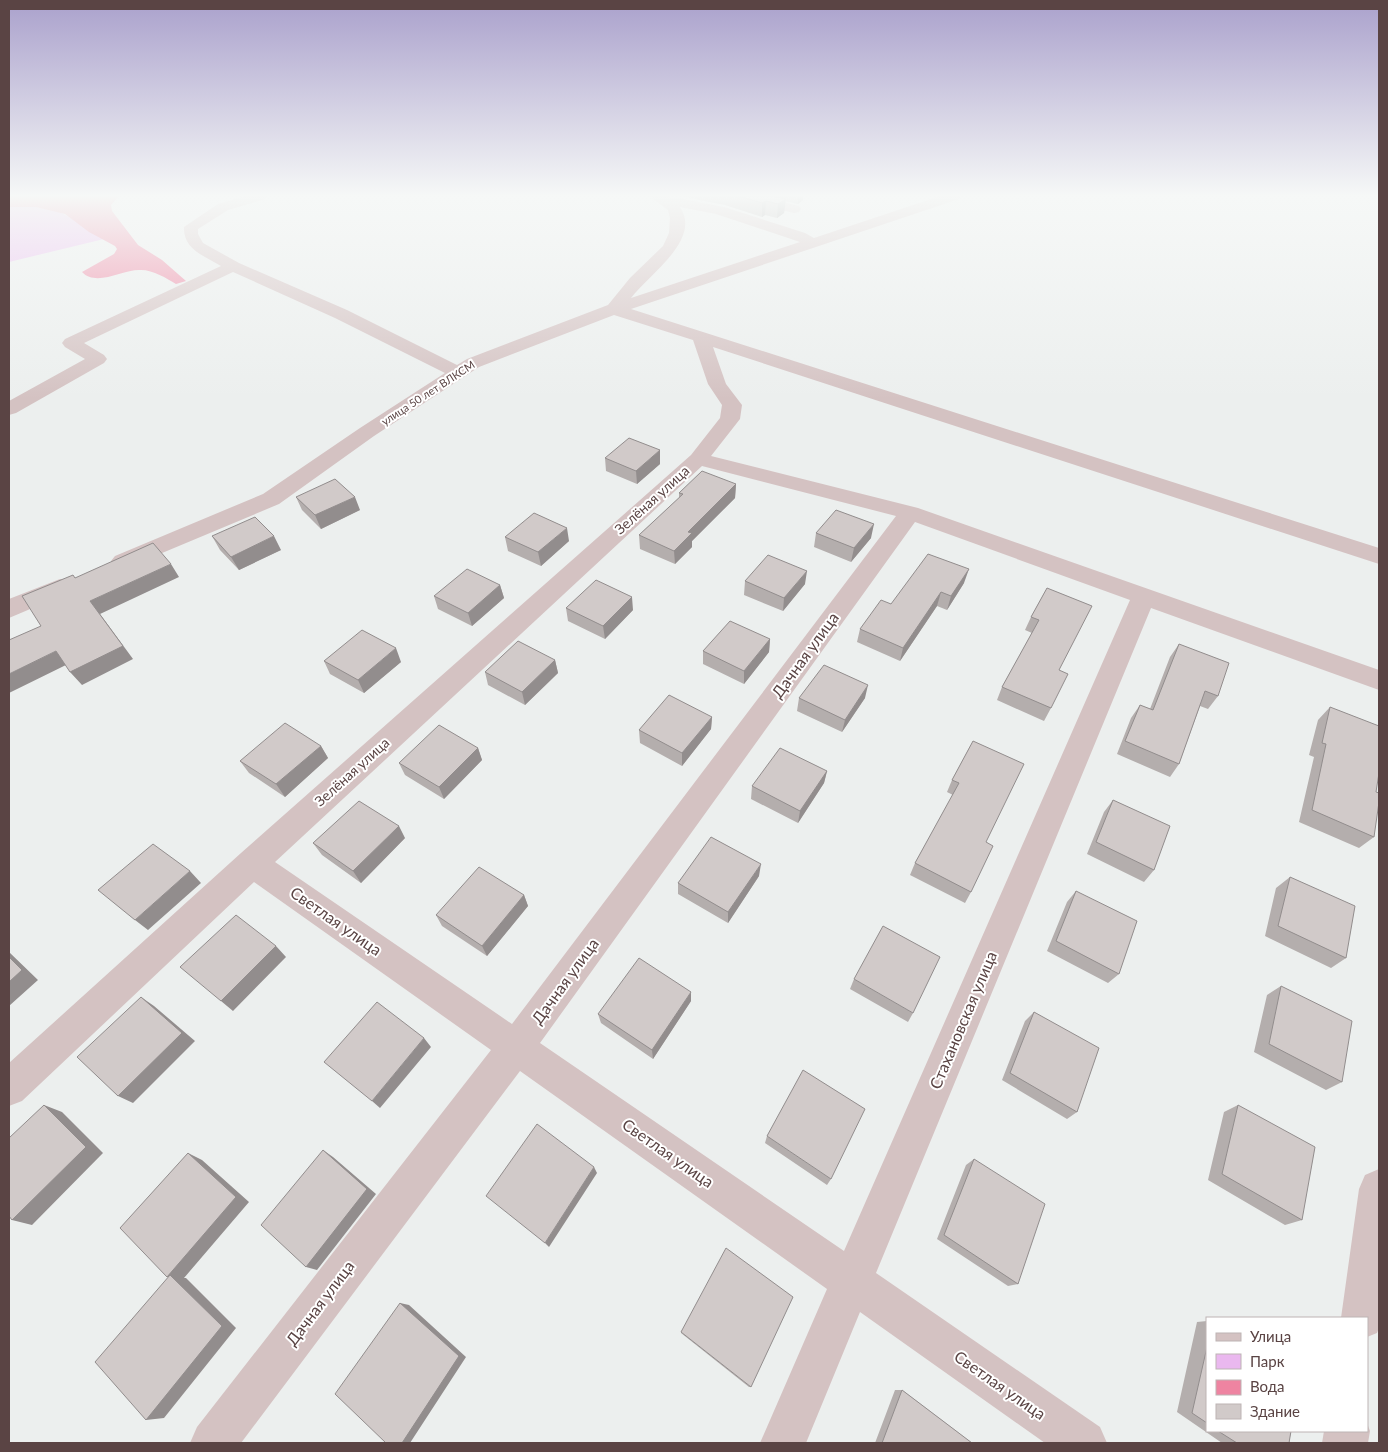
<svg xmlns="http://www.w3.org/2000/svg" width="1388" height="1452" font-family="Lato,sans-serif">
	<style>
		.green { fill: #eab8ef }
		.water { fill: #ee84a1 }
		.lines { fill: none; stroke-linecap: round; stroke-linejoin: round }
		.minor { fill: #d4c2c2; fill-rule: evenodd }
		.wall { fill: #b4aead }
		.shaded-wall { fill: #928d8d }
		.building { fill: #d1cac9; stroke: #928d8d }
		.labels { text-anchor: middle; stroke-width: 4; stroke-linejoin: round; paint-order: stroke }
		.far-street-label { font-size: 11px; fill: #5a4444; stroke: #fff }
		.street-label { font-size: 14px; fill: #5a4444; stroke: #fff }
		.near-street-label { font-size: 16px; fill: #5a4444; stroke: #fff }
	</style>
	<rect width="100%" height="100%" fill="#ecefee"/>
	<path class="green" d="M9,207C28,206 50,206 67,216C80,223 91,232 104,239L9,262Z"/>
	<path class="water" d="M9,196H119L111,205L112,211L138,245L162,260L186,281L176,284C166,278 152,269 139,270C122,270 96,287 82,272L114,254L117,249L115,246L89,232L65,214L36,207H9Z"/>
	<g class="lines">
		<path class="minor" d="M245,196H267L265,199L228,210L198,229V234L203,243L239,263L347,310L457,365L467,359L608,305L630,278L663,246L669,233L670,218L668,210L649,196H667L672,199L677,198L724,207L805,233L814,238L940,196H961L959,199L631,309L1379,548V564L713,347L726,384L742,405L740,419L711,456L918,508L1379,670V690L1151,608L876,1273L1100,1427L1107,1443H1045L860,1312L806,1443H760L827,1289L520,1071L241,1443H190L197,1427L491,1050L254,882L22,1101L9,1106V1063L241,853L691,455L720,418L722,405L708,384L693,340L614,315L479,367L374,436L279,504L131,566L123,569L115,566L111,561L115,556L263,494L360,428L445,373L335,318L233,272L84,343L104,355L107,359L104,363L16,413L9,415V401L85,359L65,347L62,343L65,339L221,266C204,256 183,249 184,227L218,204ZM680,207L716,214L800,242L631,298C649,274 702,240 680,207ZM702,466L896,516L512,1024L275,862ZM915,522L1130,600L844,1251L540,1043Z
			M732,196H757L799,206L801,209L799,212L794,213L734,199Z
			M60,579L68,581L72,587L68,593L9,618V599Z
			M1379,1169V1328L1377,1333L1367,1337V1318H1341L1359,1189L1365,1175Z
			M1367,1423L1370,1431L1368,1443H1322L1324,1431H1367Z"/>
	</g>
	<path class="wall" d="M683,196H803V200L798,204L785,201L784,213L777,218L765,215L762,217L725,205L699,200Z
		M605,458L660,464L637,484L606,471Z
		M736,484L735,498L692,541V547L675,564L640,549L639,535L679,498V493Z
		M296,497L360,510L321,529L302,510Z
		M816,533L871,538L851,562L814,547Z
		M212,536L281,550L239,570L220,550Z
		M505,537L569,541L541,566L508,551Z
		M745,581L805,584L783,611L744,595Z
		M964,583L947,610L937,606L900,661L857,642L860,629L891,604Z
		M500,585L504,598L472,626L438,609L434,596Z
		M1047,588L1059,670L1051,708L1044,721L997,700L1002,687L1032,633L1025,630L1031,617Z
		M566,608L633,610L605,639L568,621Z
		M770,639L769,652L744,684L703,664V651Z
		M1179,644L1218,696L1208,709L1200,706L1179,764L1170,777L1117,754L1131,718L1140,705L1150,709L1170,657Z
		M555,660L558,673L525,705L488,685L485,672Z
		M324,661L401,662L364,693L330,674Z
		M799,698H865L842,732L797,711Z
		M1330,707L1376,792L1374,837L1359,848L1299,822L1314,757L1309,755L1318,720Z
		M712,717L711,729L682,766L640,743L639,730Z
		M973,741L971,892L965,903L910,875L915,863L953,795L947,792L952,780Z
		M321,746L328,758L285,797L249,773L240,761Z
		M478,748L482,760L444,799L405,775L399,763Z
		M827,771L824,783L798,823L751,799L752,786Z
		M1113,800L1154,870L1144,882L1087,854L1104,812Z
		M405,838L361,883L322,855L313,843Z
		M759,876L728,923L678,894V883Z
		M1290,877L1346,958L1331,968L1265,936L1276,888Z
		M1076,891L1119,974L1108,983L1047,951L1067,902Z
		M524,895L528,906L487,956L442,926L436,915Z
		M854,979L913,1013L908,1022L850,989Z
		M1281,986L1342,1082L1326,1090L1254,1052L1267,995Z
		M691,1001L653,1059L601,1023L598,1014Z
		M1034,1012L1077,1112L1067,1119L1002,1080L1025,1021Z
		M1238,1105L1302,1220L1285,1225L1208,1180L1224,1112Z
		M767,1136L831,1179L827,1185L765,1143Z
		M974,1159L1018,1284L1008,1286L937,1239L966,1165Z
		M1207,1321V1431H1291L1289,1443H1222L1177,1412L1197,1322Z
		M681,1332L751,1387H749L681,1333Z
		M895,1390H902L972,1443H875Z"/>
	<path class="shaded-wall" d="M798,196H803V200L798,204Z
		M786,199L784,213L777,218L778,204Z
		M766,201L765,215L762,217V203Z
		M660,450V464L637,484L636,471Z
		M736,484L735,498L692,541V547L675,564L674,551L688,532Z
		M355,497L360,510L321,529L315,515Z
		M874,524L871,538L851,562L854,548Z
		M567,528L569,541L541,566L538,552Z
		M274,536L281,550L239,570L231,557Z
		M171,564L179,577L100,614L133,659L82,685L70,672L90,601Z
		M969,569L964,583L947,610L951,596Z
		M807,571L805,584L783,611L784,598Z
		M500,585L504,598L472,626L468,613Z
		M941,592L937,606L900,661L903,648Z
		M632,597L633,610L605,639L603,626Z
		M770,639L769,652L744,684V671Z
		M396,648L401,662L364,693L358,680Z
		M56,651L68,664L9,693V674Z
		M555,660L558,673L525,705L522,692Z
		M868,685L865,698L842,732L845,720Z
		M712,717L711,729L682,766V753Z
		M321,746L328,758L285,797L276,784Z
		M478,748L482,760L444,799L439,787Z
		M827,771L824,783L798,823L800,811Z
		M399,826L405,838L361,883L353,871Z
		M761,864L759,876L728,923V912Z
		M190,871L201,883L148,930L135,920Z
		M524,895L528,906L487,956L482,946Z
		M276,946L286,957L233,1011L221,1001Z
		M9,952L38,980L9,1006Z
		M691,992V1001L653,1059L652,1050Z
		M141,997L154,1006L195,1041L133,1103L118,1096Z
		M424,1038L431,1047L380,1108L372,1101Z
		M44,1105L62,1112L103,1153L32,1225L12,1220Z
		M323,1150L333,1157L376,1194L317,1270L306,1267Z
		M188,1153L202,1160L249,1202L184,1278H186L236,1328L164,1418L146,1420L173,1278L167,1277Z
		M594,1167L597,1173L549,1247L545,1243Z
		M400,1303L409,1305L466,1357L410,1443H402Z"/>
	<path class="building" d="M739,196H771L786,199L778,204L766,201L762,203Z
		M629,438L660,450L636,471L605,458Z
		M702,471L736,484L688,532L692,533L674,551L639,535L683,494L679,493Z
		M335,479L355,497L315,515L296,497Z
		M836,510L874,524L854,548L816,533Z
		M534,513L567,528L538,552L505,537Z
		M255,517L274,536L231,557L212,536Z
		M153,543L171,564L90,601L123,646L70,672L56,651L9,674V640L41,626L22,596L73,575L75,578Z
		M928,554L969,569L951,596L941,592L903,648L860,629L881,600L891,604Z
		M768,555L807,571L784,598L745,581Z
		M467,569L500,585L468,613L434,596Z
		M596,580L632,597L603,626L566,608Z
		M1047,588L1092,606L1059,670L1068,674L1051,708L1002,687L1039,620L1031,617Z
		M730,621L770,639L744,671L703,651Z
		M362,630L396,648L358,680L324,661Z
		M518,641L555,660L522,692L485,672Z
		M1179,644L1229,663L1218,696L1205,691L1179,764L1125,741L1140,705L1153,710Z
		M824,665L868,685L845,720L799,698Z
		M669,695L712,717L682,753L639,730Z
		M1330,707L1379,726V773L1376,792L1379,793V802L1374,837L1312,810L1326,744L1322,743Z
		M285,723L321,746L276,784L240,761Z
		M439,725L478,748L439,787L399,763Z
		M973,741L1024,764L986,842L993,846L971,892L915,863L959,783L952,780Z
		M780,748L827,771L800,811L752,786Z
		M1113,800L1170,826L1154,870L1096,842Z
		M359,801L399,826L353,871L313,843Z
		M711,837L761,864L728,912L678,883Z
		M153,844L190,871L135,920L98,890Z
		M479,867L524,895L482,946L436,915Z
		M1290,877L1355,906L1346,958L1278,926Z
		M1076,891L1137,921L1119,974L1056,941Z
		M236,915L276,946L221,1001L180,967Z
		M883,926L940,957L913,1013L854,979Z
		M9,957L22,970L9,982Z
		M639,958L691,992L652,1050L598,1014Z
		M1281,986L1352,1021L1342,1082L1269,1044Z
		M141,997L182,1033L118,1096L77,1057Z
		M377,1002L424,1038L372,1101L324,1062Z
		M1034,1012L1099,1048L1077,1112L1010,1073Z
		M803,1070L865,1109L831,1179L767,1136Z
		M44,1105L86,1147L12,1220L9,1216V1138Z
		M1238,1105L1315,1147L1302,1220L1222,1174Z
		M537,1124L594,1167L545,1243L486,1196Z
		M323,1150L367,1189L306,1267L261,1225Z
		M188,1153L236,1197L167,1277L120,1228Z
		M974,1159L1045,1204L1018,1284L944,1235Z
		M726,1248L793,1297L751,1387L681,1332Z
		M170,1275L222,1326L146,1420L95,1362Z
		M400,1303L459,1356L402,1443H386L335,1394Z
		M1207,1347V1423L1192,1413Z
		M902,1390L972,1443H882Z
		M1218,1431H1291L1289,1443H1237Z"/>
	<linearGradient id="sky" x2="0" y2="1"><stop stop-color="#aaa1cc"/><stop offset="0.49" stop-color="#f6f8f7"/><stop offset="1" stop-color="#f6f8f7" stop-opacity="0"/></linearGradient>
	<rect width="1388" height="399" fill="url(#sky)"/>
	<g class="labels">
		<g class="far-street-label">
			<text transform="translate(428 393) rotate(-33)" y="4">улица 50 лет ВЛКСМ</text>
		</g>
		<g class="street-label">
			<text transform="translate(652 500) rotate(-42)" y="5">Зелёная улица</text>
			<text transform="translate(352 772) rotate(-42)" y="5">Зелёная улица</text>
		</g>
		<g class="near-street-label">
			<text transform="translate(805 655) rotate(-54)" y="6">Дачная улица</text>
			<text transform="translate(336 921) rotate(35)" y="6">Светлая улица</text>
			<text transform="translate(565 981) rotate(-54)" y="6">Дачная улица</text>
			<text transform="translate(963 1020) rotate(-67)" y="6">Стахановская улица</text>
			<text transform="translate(668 1153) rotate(35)" y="6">Светлая улица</text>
			<text transform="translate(320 1303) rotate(-53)" y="6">Дачная улица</text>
			<text transform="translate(1000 1385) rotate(35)" y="6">Светлая улица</text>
		</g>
	</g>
	<rect width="1388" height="1452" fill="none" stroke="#5a4444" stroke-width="20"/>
	<rect x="1206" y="1317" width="162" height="115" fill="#ffffff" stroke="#bdb4b4"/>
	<rect x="1216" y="1333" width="25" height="8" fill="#d4c2c2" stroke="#bdb4b4"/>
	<text x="1250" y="1342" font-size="15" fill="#5a4444">Улица</text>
	<rect x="1216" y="1354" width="25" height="15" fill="#eab8ef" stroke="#bdb4b4"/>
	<text x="1250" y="1367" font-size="15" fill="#5a4444">Парк</text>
	<rect x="1216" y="1380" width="25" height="15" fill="#ee84a1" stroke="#bdb4b4"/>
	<text x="1250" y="1392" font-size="15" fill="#5a4444">Вода</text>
	<rect x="1216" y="1404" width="25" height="15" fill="#d1cac9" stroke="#bdb4b4"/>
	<text x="1250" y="1417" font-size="15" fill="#5a4444">Здание</text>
</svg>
